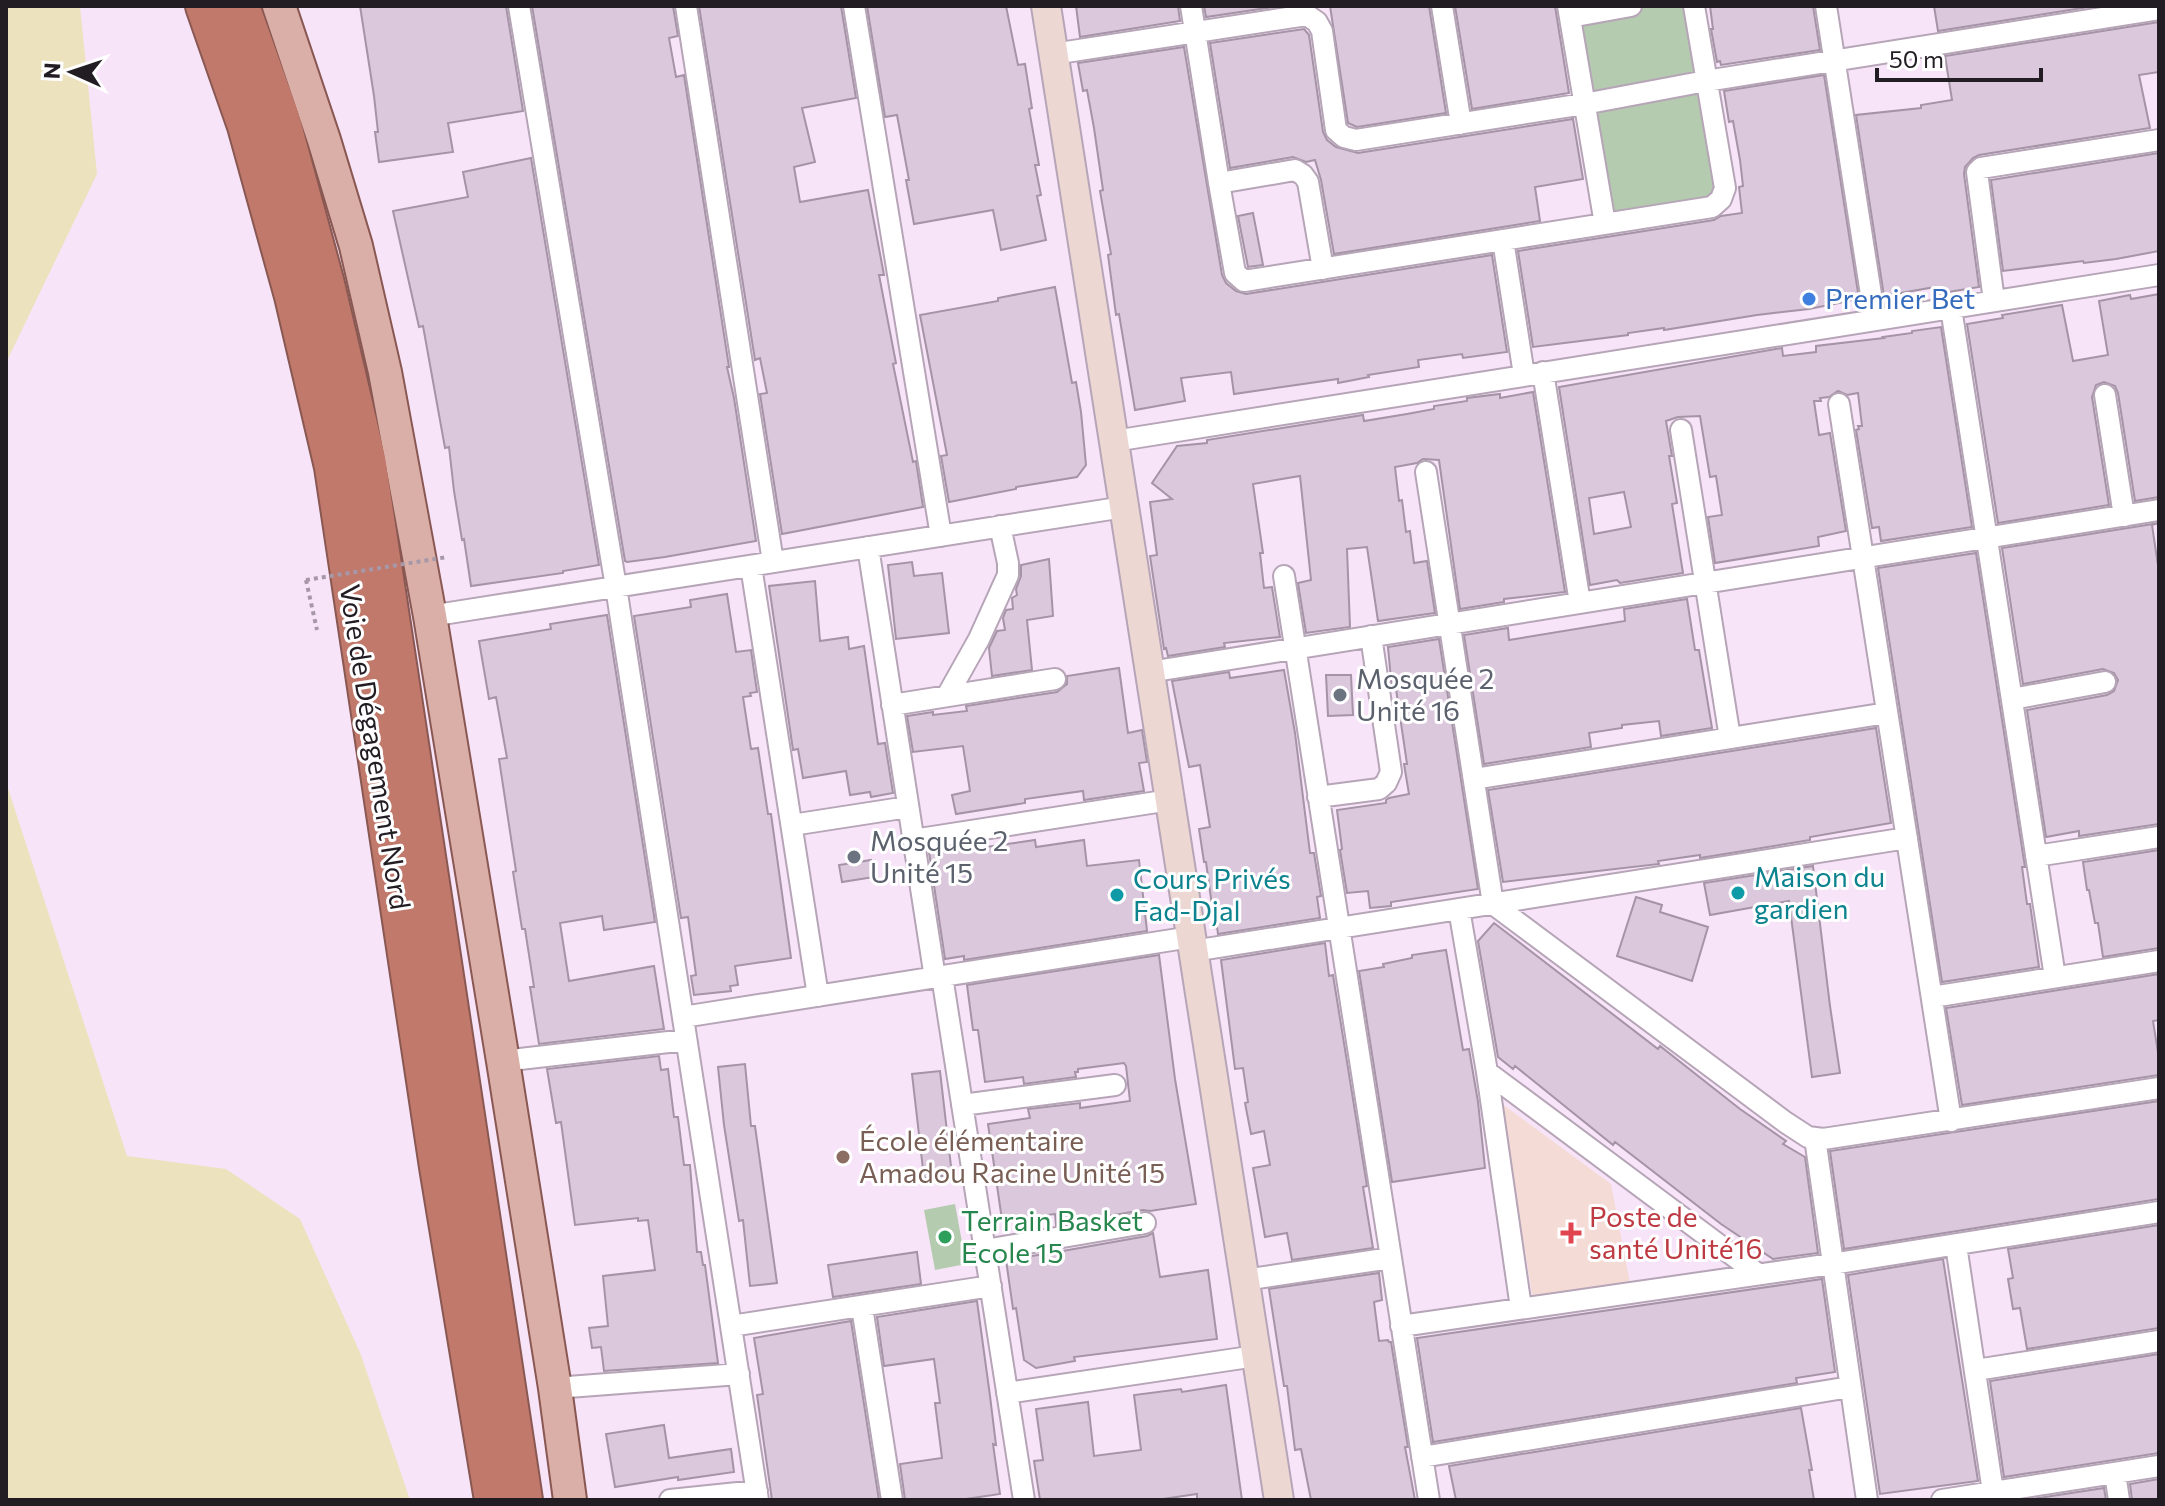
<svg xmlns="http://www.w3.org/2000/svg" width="2165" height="1506" font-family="Commissioner,sans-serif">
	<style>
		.medical { fill: #f5dbd6 }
		.green { fill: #b4cbaf }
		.sand { fill: #ece2bd }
		.building { fill: #dbc8dc; stroke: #a593a6; stroke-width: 2; fill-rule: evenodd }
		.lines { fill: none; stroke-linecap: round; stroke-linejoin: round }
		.street-casing { stroke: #b6a4b7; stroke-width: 24 }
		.secondary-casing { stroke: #b6a4b7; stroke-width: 32 }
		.primary-casing { stroke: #895852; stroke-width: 36 }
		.highway-casing { stroke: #895852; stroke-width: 40 }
		.path { stroke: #a798a8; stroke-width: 4; stroke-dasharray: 4 4; stroke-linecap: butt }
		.street { stroke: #fff; stroke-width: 20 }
		.secondary { stroke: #ecd7d3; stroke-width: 28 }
		.primary { stroke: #daafa7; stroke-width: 32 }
		.highway { stroke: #c1796c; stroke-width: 36 }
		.path-bridge { stroke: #a798a8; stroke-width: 4; stroke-dasharray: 4 4; stroke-linecap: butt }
		.shop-dot { fill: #3f7fe0; stroke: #fff; stroke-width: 3 }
		.worship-dot { fill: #6b7280; stroke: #fff; stroke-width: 3 }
		.culture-dot { fill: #0f9aa8; stroke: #fff; stroke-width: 3 }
		.education-dot { fill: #8d6e63; stroke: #fff; stroke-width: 3 }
		.health-dot { fill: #e0444e; stroke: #fff; stroke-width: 3 }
		.leisure-dot { fill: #2e9e5b; stroke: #fff; stroke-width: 3 }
		.labels { text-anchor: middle; stroke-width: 6; stroke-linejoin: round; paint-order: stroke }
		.shop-label { font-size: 28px; fill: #366cbe; stroke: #fff; text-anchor: start }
		.worship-label { font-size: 28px; fill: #5b616d; stroke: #fff; text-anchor: start }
		.street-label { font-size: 28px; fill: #221c23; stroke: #fff }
		.culture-label { font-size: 28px; fill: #0d838f; stroke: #fff; text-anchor: start }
		.education-label { font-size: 28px; fill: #785e54; stroke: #fff; text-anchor: start }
		.health-label { font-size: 28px; fill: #be3a42; stroke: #fff; text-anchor: start }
		.leisure-label { font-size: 28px; fill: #27864d; stroke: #fff; text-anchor: start }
	</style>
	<rect width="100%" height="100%" fill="#f8e4f9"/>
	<path class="medical" d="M1501,1103L1611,1184L1630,1283L1533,1300Z"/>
	<path class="green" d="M1603,6H1688L1718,199L1608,216L1576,10Z
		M955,1204L966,1264L935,1270L924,1210Z"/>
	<path class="sand" d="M6,6H80L97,174L6,363Z
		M6,782L127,1156L226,1169L300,1219L361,1355L410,1500H6Z"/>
	<path class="building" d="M360,6H506L523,111L448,123L453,152L379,162L375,132H378L374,96Z
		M532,6H673L678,36L669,38L676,77L684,75L729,367H727L734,398L756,541L665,557L627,562L625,561Z
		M699,6H841L856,98L802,108L815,162L794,167L800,202L868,190L884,275H879L896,363L893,364L913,462L916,461L923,507L782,534L760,394L767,393L760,358L755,360Z
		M867,6H1006L1018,65L1025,64L1032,108L1029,109L1039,165H1035L1041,195L1037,196L1046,240L1001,250L993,210L914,224L906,180H909L897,115L885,117Z
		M1076,6H1178L1180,21L1080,37Z
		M1204,6H1280L1206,17Z
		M1330,6H1429L1446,113L1357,127L1348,123Z
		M1455,6H1555L1569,93L1472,109Z
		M1710,6H1813L1820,50L1721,65L1720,61L1717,62L1711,29H1713Z
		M1934,6H2095L1938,31Z
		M2159,22V72L2139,75L2150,128L1979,155L1973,158L1965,167L1964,174L1979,287L1936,294L1935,287L1884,296L1856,115L1921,108V105L1952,100L1945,56Z
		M1304,29L1309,35L1323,132L1327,140L1336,147L1358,153L1573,119L1583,179L1535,187L1540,221L1334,254L1321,180L1315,160L1306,162L1293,157L1230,168L1210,43Z
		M1184,47L1222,275L1226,283L1236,291L1246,294L1492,255L1507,352L1463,358L1462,354L1418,360L1419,367L1368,375L1369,377L1338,383V379L1234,394L1231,372L1181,378L1185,401L1135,410L1119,314L1116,315L1108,255L1111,254L1100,191L1103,190L1094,128L1087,90L1083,91L1078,63Z
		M1824,75L1859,299L1809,309L1757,315L1664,330V328L1628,333V335L1533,347L1518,251L1714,220L1721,216L1742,213L1739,187L1743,186L1740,160L1733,121L1729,122L1724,91Z
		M2159,153V251L2116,259L2084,263L2083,261L2003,271L1991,180Z
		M531,158L599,565L563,571V573L471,586L464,539L462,540L454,491L449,447L445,448L423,326L419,327L393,211L468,197L463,172Z
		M1253,213L1263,265L1248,267L1238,216Z
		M1055,287L1072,383L1076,382L1081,412L1086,465L1077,477L1016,487V489L949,502L941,456L947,455L920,315L998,301V298Z
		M2159,294V497L2135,501L2118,393L2115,386L2104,382L2096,385L2092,397L2109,505L1998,523L1967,324L2003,318L2002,315L2062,305L2073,361L2108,355L2099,301L2130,295L2131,299Z
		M1941,327L1972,527L1881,541L1879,527L1872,528L1856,430L1859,429L1858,426H1862L1858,393L1847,395L1838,391L1829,397L1820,398L1821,401H1814L1819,435L1830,433L1846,531L1818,537L1819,546L1715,563L1708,517L1722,515L1716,476L1710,477L1700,416L1678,417L1666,421L1672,456H1669L1677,503L1672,504L1683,573L1620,583L1617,580L1590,585L1559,387L1782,348L1783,356L1816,352V346L1884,338L1883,337L1912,333V331ZM1624,492L1631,527L1594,534L1589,498Z
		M1533,392L1565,592L1504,599V602L1460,609L1439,460L1423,459L1417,463L1395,467L1399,501L1402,500L1406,532L1410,531L1414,563L1427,561L1435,613L1378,621L1367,547L1347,549L1350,627L1306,633L1298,583L1311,580L1300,476L1253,484L1263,553H1260L1264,588L1272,587L1280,637L1224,643L1225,647L1168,656L1166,648L1164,649L1150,556L1157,555L1150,502L1172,499L1152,483L1177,446L1207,443V440L1363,415L1364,421L1407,414L1434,409V406L1467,401V398L1500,394V398Z
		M2159,523L2152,525L2159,572V824L2079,836V831L2046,837L2027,710L2107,695L2114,691L2118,680L2114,673L2103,669L2023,684L2002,548Z
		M1976,553L2025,867H2022L2027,904H2030L2039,967L1942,982L1878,568Z
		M1049,559L1053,616L1027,620L1032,670L992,676L989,648L997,631L1005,630L1003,618L1006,610L1013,609L1012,598L1017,595L1016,589L1021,576V565Z
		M912,562L914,576L942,573L949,633L896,639L888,565Z
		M815,581L820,641L848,637L849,649L864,646L878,744L885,743L893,793L871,797L870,792L850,795L846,771L803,778L798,749L793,750L769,586Z
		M727,594L736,652L751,650L757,692L750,693L751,696L743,697L751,749L758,748L768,814H771L791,958L735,966L738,985L730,986L731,991L694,995L691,976L696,975L688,917L681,918L634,616L691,607L690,600Z
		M1687,599L1695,650H1699L1712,728L1661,736L1659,721L1622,725V728L1589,733L1591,747L1484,764L1464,635L1508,628L1509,640L1625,621L1624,609Z
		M607,615L655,922L604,930L602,916L560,923L569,981L654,966L664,1029L539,1044L530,987H534L525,929H522L513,872L516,871L499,759L507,758L496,697L489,699L479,641L551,629L550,624Z
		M1439,639L1478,889L1391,902V906L1370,908L1368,891L1347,893L1340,850L1342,849L1337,810L1386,803V800L1389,798L1409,794L1404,764H1407L1396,689L1392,690L1388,647Z
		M1119,668L1128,733L1142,730L1147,762L1139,763L1144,791L1084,800L1083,791L1025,799V803L956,814L952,795L970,791L963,746L913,752L907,716L933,712V715L967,711L966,706L1057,692L1067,684V676Z
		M1284,670L1295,733L1310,853H1314L1321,896L1317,897L1320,918L1218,934L1217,927L1215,928L1206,862H1204L1199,829L1210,827L1200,765L1189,767L1172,681L1229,672L1230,678Z
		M1326,675H1351L1353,715L1328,716Z
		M1876,728L1891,823L1810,837V840L1700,858V855L1658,861L1659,864L1503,882L1488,790Z
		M1035,840L1036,847L1084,840L1087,866L1139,860L1147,931L964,960V956L945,959L929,852L957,848V851Z
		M2159,850V948L2103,957L2098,923H2095L2089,890H2087L2083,862Z
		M871,860L874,877L842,882L839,865Z
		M1813,866L1830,1006L1840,1073L1812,1077L1789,901L1710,915L1704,883Z
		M1636,897L1662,905L1660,912L1708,927L1692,981L1617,956Z
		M1494,923L1658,1049L1660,1046L1740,1109L1786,1141L1783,1144L1805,1157L1818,1253L1773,1259L1721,1224L1615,1142L1613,1145L1515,1066L1513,1069L1498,1057L1478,941Z
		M1325,943L1329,976L1333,975L1367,1186L1363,1187L1373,1248L1292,1260L1287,1233L1265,1237L1253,1168L1270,1165L1264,1131L1251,1134L1245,1103L1248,1102L1243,1068L1235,1069L1221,960Z
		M1446,950L1463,1050L1469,1049L1478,1102L1485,1168L1392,1182L1359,971L1384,967L1383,964L1412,958V955Z
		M1159,955L1175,1079L1196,1204L1150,1211L1143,1210L1056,1225L1055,1214L1002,1220L988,1124L1030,1118L1028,1109L1080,1103V1108L1130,1101L1126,1066L1124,1063L1078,1069V1072H1075L1076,1077L1024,1084L1023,1077L985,1082L978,1030H973L967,985Z
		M2159,974V1020L2153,1021L2159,1059V1075L1962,1105L1946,1008Z
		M659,1056L661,1070L668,1069L674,1117H678L684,1165H690L697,1252H701L703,1265H705L718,1363L604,1371L601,1347L592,1348L589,1328L608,1326L603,1276L655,1270L648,1220L638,1221V1218L575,1225L561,1122L556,1123L547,1069Z
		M745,1064L751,1126H755L777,1283L750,1286L743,1220L739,1221L724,1125L718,1067Z
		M940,1071L952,1175L924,1178L912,1074Z
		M2159,1101V1199L1844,1249L1830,1151Z
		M2159,1225V1328L2027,1349L2020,1308L2013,1309L2008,1279L2013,1278L2008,1249Z
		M1153,1233L1160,1277L1208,1270L1217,1339L1074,1357L1075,1361L1036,1368L1024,1360L1016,1308L1013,1309L1006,1260L1057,1252L1147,1236Z
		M917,1252L921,1284L833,1297L828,1265Z
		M1943,1259L1978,1481L1880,1494L1848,1275Z
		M1379,1273L1382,1300L1374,1302L1379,1341L1388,1340L1389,1342H1391L1408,1447H1405L1415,1500H1311L1301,1449L1295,1450L1287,1386H1284L1269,1289Z
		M1822,1279L1835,1372L1796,1378L1797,1383L1433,1442L1417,1338Z
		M977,1301L990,1396L996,1445L993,1444L1000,1494L959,1500H905L900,1464L942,1458L935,1403H940L934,1359L884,1366L877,1317Z
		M851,1321L879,1500H772L757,1395L763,1394L754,1338Z
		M2159,1354V1453L2004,1477L1990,1381Z
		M1226,1385L1242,1500H1197V1494L1156,1500H1040L1034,1461L1043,1460L1036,1409L1088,1402L1094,1456L1141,1450L1134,1395L1181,1389L1182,1392Z
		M1801,1408L1812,1470H1809L1814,1500H1456L1449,1466Z
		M664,1425L669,1458L731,1449L734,1472L678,1480V1477L615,1487L606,1434Z
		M2159,1479V1500H2132L2130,1484Z
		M2104,1488L2106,1500H2026Z"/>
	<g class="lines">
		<g class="street-casing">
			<path id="street" d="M519,6L616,587L758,1500
				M686,6L773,562
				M854,6L941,536
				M1191,6L1219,183L1235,273L1244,281L1712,207L1721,199L1725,188L1694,6
				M1442,6L1461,124
				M1568,6L1605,224
				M1826,6L1875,320
				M1570,17L1631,6
				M1053,54L1307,15L1317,22L1322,31L1336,130L1344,137L1356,140L1584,104L1706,81L2159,9
				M1219,183L1295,170L1303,175L1308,182L1323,269
				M1503,240L1524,375
				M1994,301L1977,172L1981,168L2159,140
				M1951,308L2055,977
				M1543,372L1580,603
				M2105,395L2124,516
				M1839,404L1951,1121
				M1681,430L1730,738
				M1114,441L2159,275
				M1426,472L1493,904L1785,1122L1808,1137L1823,1139L2159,1088
				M868,547L935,978
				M751,566L818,996
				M1284,576L1429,1500
				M430,616L1124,507
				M1149,672L2159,510
				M947,696L979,639L1008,575V563L1000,526
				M2012,699L2105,682
				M892,705L1055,679
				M1474,779L1887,713
				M1318,797L1379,789L1386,783L1391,772L1371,636
				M792,825L908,807
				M913,840L1170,800
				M2036,856L2159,837
				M1459,909L1487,1072L1521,1308
				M1193,951L1907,838
				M942,976L1024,1500
				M1932,997L2159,961
				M683,1017L1191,937
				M503,1061L686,1040
				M1487,1072L1758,1274
				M962,1105L1115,1085
				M1815,1138L1867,1500
				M1956,1245L1993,1492
				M985,1250L1145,1223
				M1244,1280L1391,1258
				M862,1307L892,1500
				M731,1326L991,1286
				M1401,1326L1832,1264L2159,1212
				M1976,1370L2159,1341
				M555,1388L739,1374
				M1007,1393L1256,1356
				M1422,1457L1850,1387
				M2115,1473L2119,1500
				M670,1500L757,1491
				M1942,1500L2159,1466"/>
		</g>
		<g class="secondary-casing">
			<path id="secondary" d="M1046,6L1279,1500"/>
		</g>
		<g class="primary-casing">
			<path id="primary" d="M279,6L324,140L356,246L385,372L430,616L503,1061L555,1388L570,1500"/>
		</g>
		<g class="highway-casing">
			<path id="highway" d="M204,6L246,126L293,296L333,467L438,1167L493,1500
				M241,6L281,118L326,284L367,459L524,1500"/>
		</g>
		<path class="path" d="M306,580L317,630"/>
		<use href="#street" class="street"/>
		<use href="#secondary" class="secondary"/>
		<use href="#primary" class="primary"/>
		<use href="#highway" class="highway"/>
		<path class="path-bridge" d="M306,580L447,557"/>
	</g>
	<circle class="shop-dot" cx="1809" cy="299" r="8"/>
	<g class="worship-dot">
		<circle cx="1340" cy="695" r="8"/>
		<circle cx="854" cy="857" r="8"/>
	</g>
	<g class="culture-dot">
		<circle cx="1738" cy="893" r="8"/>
		<circle cx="1117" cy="895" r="8"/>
	</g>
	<circle class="education-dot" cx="843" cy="1157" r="8"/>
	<path class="health-dot" d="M1567 1221h8v8h8v8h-8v8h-8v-8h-8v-8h8z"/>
	<circle class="leisure-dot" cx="945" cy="1237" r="8"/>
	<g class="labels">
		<g class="shop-label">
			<text x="1825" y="309">Premier Bet</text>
		</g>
		<g class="worship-label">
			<text x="1356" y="689">Mosquée 2<tspan x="1356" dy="32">Unité 16</tspan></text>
			<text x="870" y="851">Mosquée 2<tspan x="870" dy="32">Unité 15</tspan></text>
		</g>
		<g class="street-label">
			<text transform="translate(375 747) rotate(81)" y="10">Voie de Dégagement Nord</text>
		</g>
		<g class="culture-label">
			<text x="1754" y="887">Maison du<tspan x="1754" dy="32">gardien</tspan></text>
			<text x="1133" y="889">Cours Privés<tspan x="1133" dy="32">Fad-Djal</tspan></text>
		</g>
		<g class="education-label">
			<text x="859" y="1151">École élémentaire<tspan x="859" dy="32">Amadou Racine Unité 15</tspan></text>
		</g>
		<g class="health-label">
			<text x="1589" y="1227">Poste de<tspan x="1589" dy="32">santé Unité16</tspan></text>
		</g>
		<g class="leisure-label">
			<text x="961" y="1231">Terrain Basket<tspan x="961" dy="32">Ecole 15</tspan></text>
		</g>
	</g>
	<rect width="2165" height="1506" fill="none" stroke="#221c23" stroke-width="16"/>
	<g transform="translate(72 72) rotate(273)" stroke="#ffffff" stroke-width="6" paint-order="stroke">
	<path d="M0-6L14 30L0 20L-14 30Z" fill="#221c23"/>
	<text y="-12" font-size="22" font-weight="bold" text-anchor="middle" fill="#221c23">N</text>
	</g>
	<path d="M1877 68v12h164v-12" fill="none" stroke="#221c23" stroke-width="4"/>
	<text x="1889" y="68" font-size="24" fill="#221c23" stroke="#ffffff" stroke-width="6" paint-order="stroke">50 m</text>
</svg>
